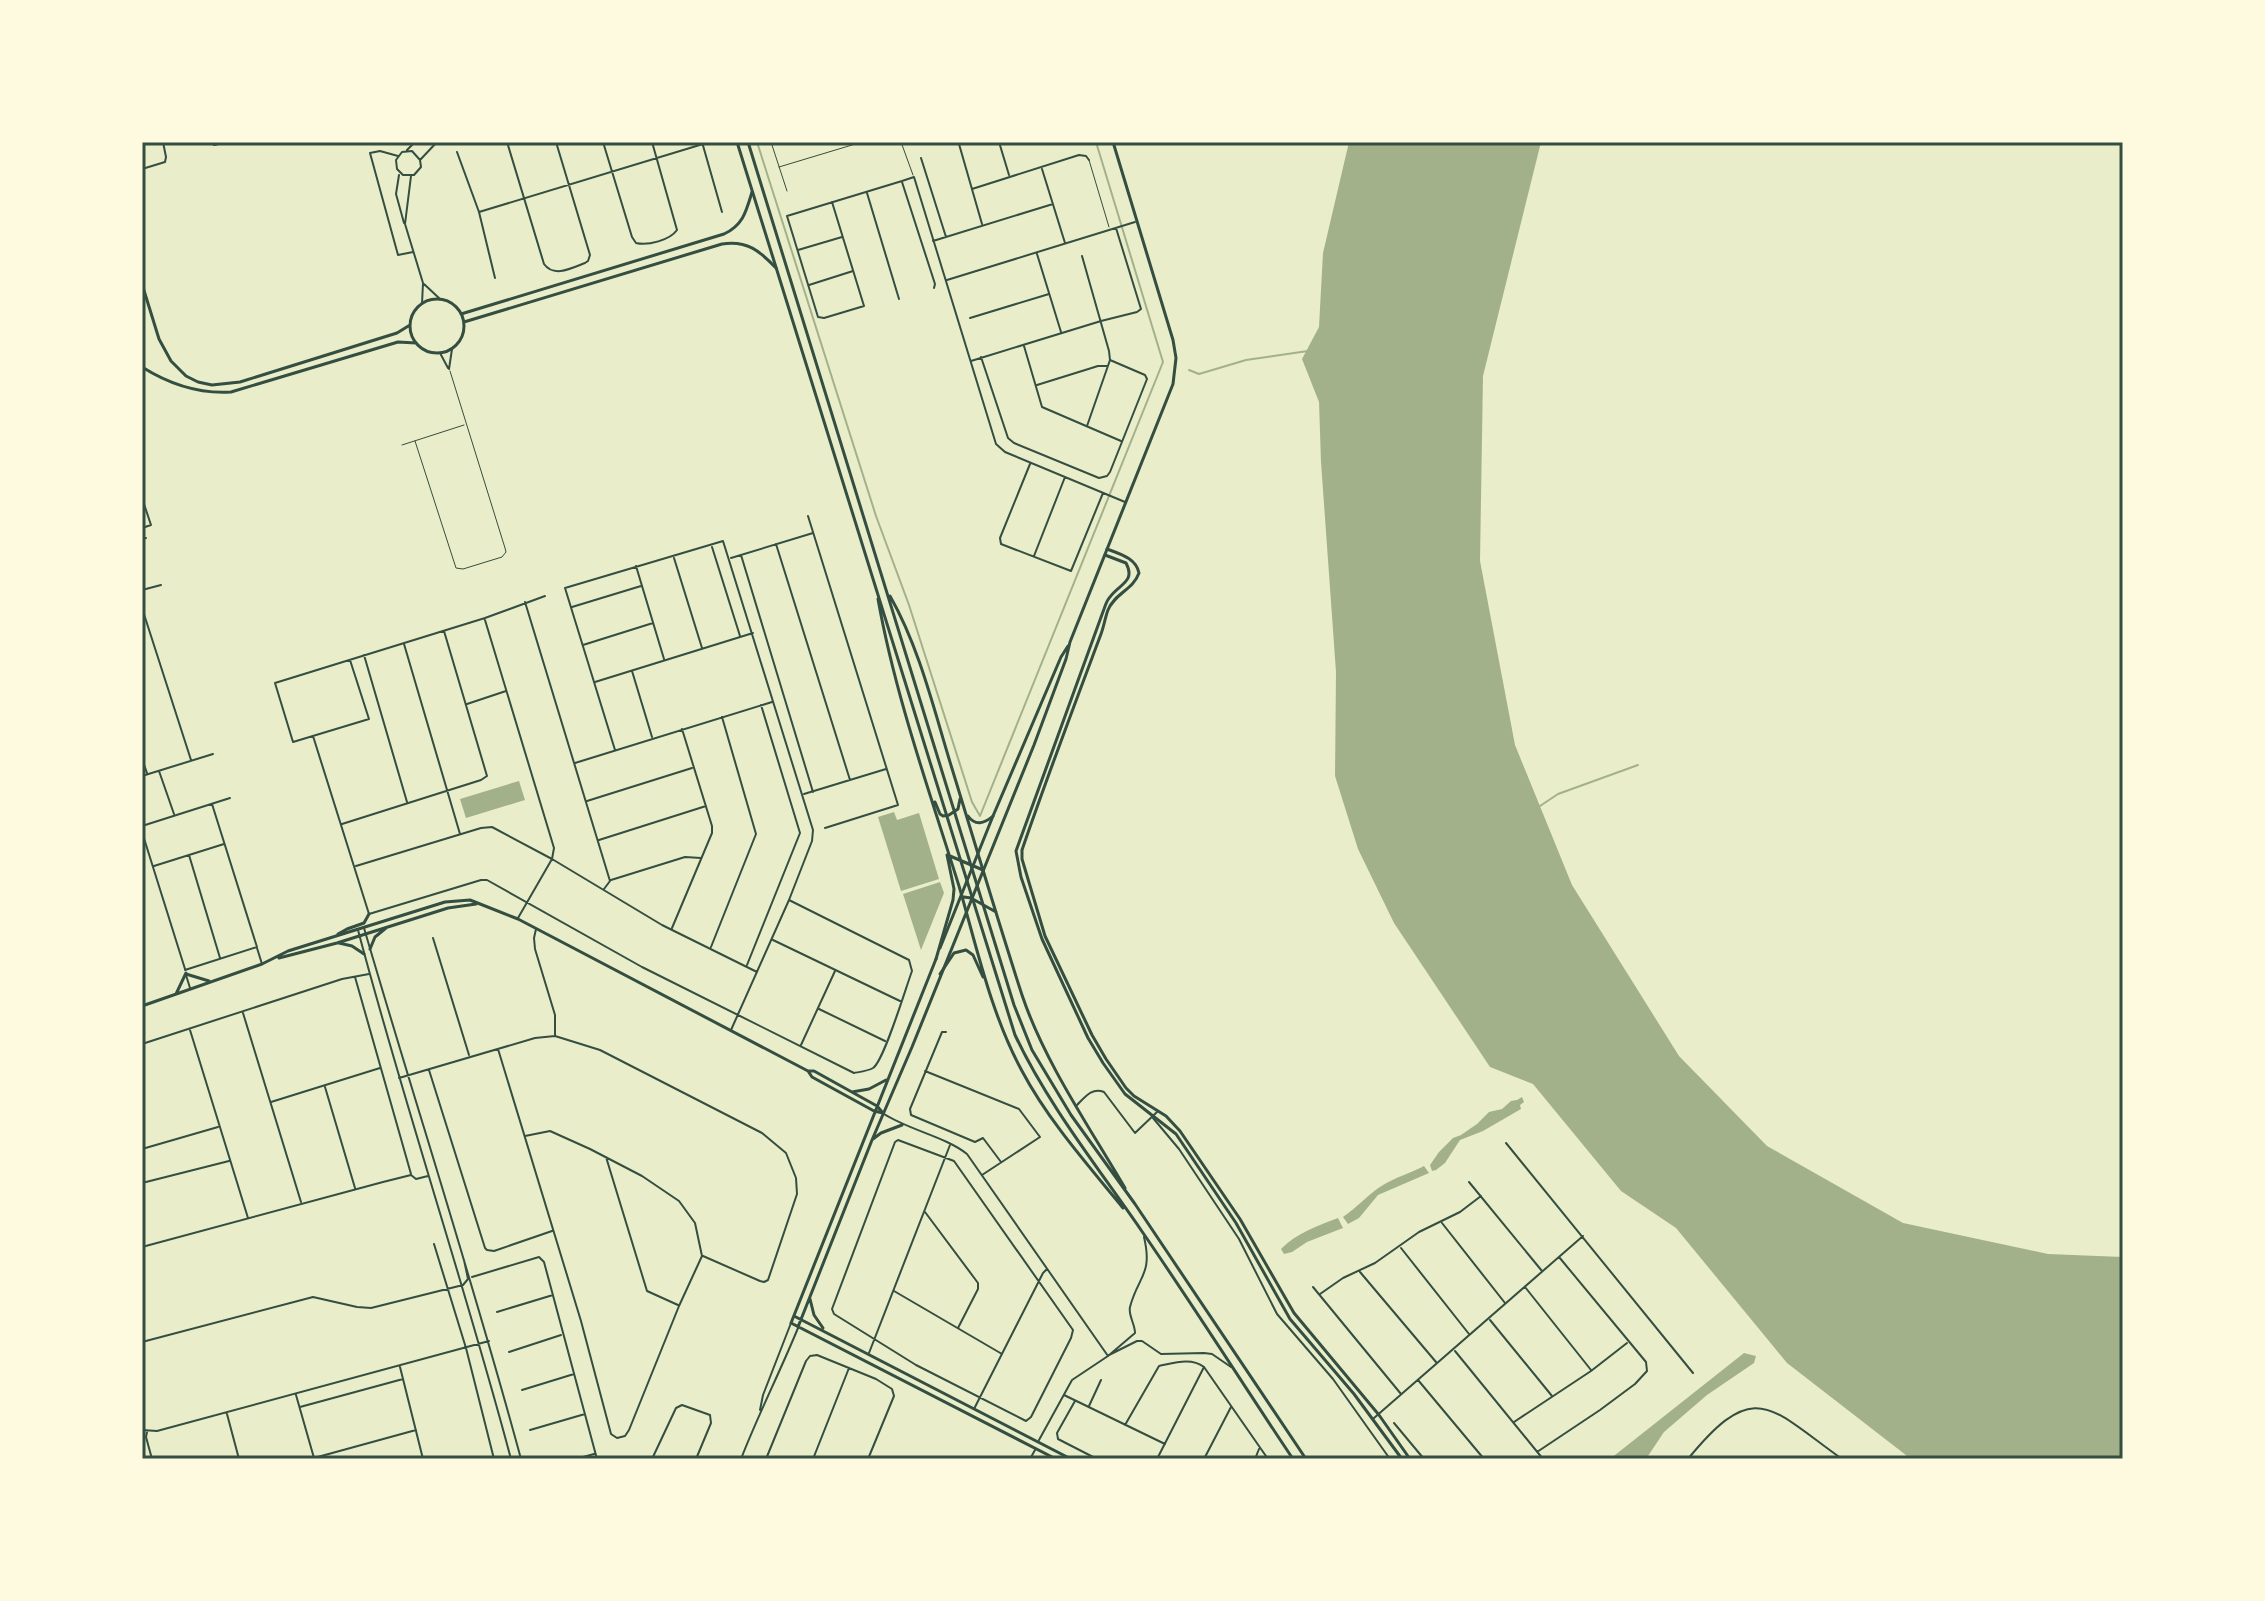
<svg xmlns="http://www.w3.org/2000/svg" width="2265" height="1601" font-family="Ubuntu,sans-serif">
	<style>
		.water { fill: #a3b18a }
		.lines { fill: none; stroke-linecap: round; stroke-linejoin: round }
		.stream { stroke: #a3b18a; stroke-width: 2 }
		.service { stroke: #344e41; stroke-width: 1 }
		.minor { stroke: #344e41; stroke-width: 2 }
		.tertiary { stroke: #344e41; stroke-width: 3 }
		.secondary { stroke: #344e41; stroke-width: 3 }
		.primary { stroke: #344e41; stroke-width: 3 }
		.neatline { fill: none; stroke: #344e41; stroke-width: 3 }
	</style>
	<rect width="100%" height="100%" fill="#e9edc9"/>
	<path class="water" d="M1349,142H1541L1483,376L1480,561L1515,745L1572,885L1679,1056L1767,1146L1903,1223L2048,1254L2123,1257V1459H1911L1787,1363L1676,1228L1621,1191L1533,1084L1490,1067L1394,923L1358,849L1335,776L1336,672L1321,462L1319,402L1302,359L1319,327L1323,253Z
		M519,781L525,800L466,818L460,799Z
		M894,812L897,820L919,813L939,879L901,891L878,817Z
		M940,882L944,893L921,950L903,894Z
		M1522,1097L1524,1102L1520,1105L1521,1109L1483,1131L1460,1140L1445,1163L1436,1170L1432,1171L1430,1165L1439,1152L1453,1138L1461,1135L1477,1124L1489,1112L1502,1109L1511,1101L1517,1100Z
		M1424,1166L1429,1173L1378,1195L1359,1218L1348,1224L1343,1217C1358,1207 1368,1194 1383,1185C1396,1177 1411,1173 1424,1166Z
		M1338,1218L1343,1228L1307,1242L1292,1252L1284,1254L1281,1249C1295,1234 1319,1225 1338,1218Z
		M1744,1353L1756,1356L1754,1363L1707,1395L1664,1432L1646,1459H1610Z"/>
	<g class="lines">
		<path class="stream" d="M757,142L876,516L909,605L972,802L980,816L1163,362L1096,142
			M1189,370L1199,374L1246,360L1308,351
			M1540,806L1558,794L1638,765"/>
		<path class="service" d="M771,142L787,191
			M901,142L913,175
			M1089,160L1109,227
			M779,167L862,142
			M415,441L456,568L463,569L502,557L506,552L505,548L450,371
			M402,445L464,425"/>
		<path class="minor" d="M210,142L214,145L228,142
			M507,142L544,264C554,278 572,268 585,263L588,261L590,255L556,142
			M603,142L632,237L636,243C648,246 670,240 677,230L652,142
			M702,142L722,212
			M999,142L1009,175
			M959,144L982,224
			M407,150L415,142
			M457,152L479,212L495,278
			M398,156L380,151L370,153L398,255L413,252
			M921,158L946,237
			M420,160L412,151L402,152L396,160L397,169L403,175H414L421,167L420,160L437,142
			M142,169L165,162L166,157L163,142
			M1042,169L1065,243
			M399,175L396,194L404,223
			M411,176L405,224L423,283L422,304
			M902,182L935,284L934,288
			M972,189L1079,155L1086,156L1089,160
			M867,193L899,299
			M832,202L864,306L824,318L818,317L787,216L902,181L914,177L996,444L1005,452L1125,502
			M479,212L703,144
			M933,241L1053,204
			M798,250L842,237
			M1037,254L1061,332
			M1082,256L1109,351L1110,360L1087,426
			M947,280L1135,222
			M424,284L440,299
			M809,285L853,271
			M970,318L1049,294
			M1024,346L1042,407L1121,441
			M440,353L448,368
			M981,357L1008,438L1014,443L1099,478L1107,476L1110,472L1147,379L1145,375L1110,360
			M971,361L1101,321L1137,312L1141,309L1116,228
			M449,369L452,349
			M1037,385L1098,366H1108
			M1030,464L1000,538L1001,544L1071,571L1103,493
			M142,498L151,525L142,528
			M808,516L898,805L825,828
			M142,539L146,538
			M776,544L850,780
			M712,547L740,636
			M741,555L813,792
			M1034,556L1065,477
			M674,558L702,648
			M731,558L813,533
			M636,566L664,659
			M142,590L161,585
			M525,602L610,881L604,889
			M572,607L641,586
			M142,608L191,760
			M485,620L554,848L552,859L518,918
			M404,644L460,834
			M583,645L653,623
			M364,655L407,802
			M350,660L369,719L293,742L275,683L485,618L545,596
			M632,671L652,737
			M595,682L753,633
			M467,704L506,691
			M313,736L369,914L481,880H487L642,967L854,1073C859,1072 868,1071 873,1068C884,1061 906,987 912,971L909,960L789,900
			M615,750L565,588L723,541L813,830L812,841L789,900L731,1030
			M142,759L147,773
			M575,763L772,702
			M159,771L174,814
			M142,776L213,754
			M804,794L886,769
			M587,801L692,768
			M342,824L481,780L487,776L444,631
			M142,826L230,798
			M142,832L185,969
			M599,840L706,806
			M189,855L220,958
			M154,866L224,844
			M356,866L481,828L492,827L552,859L662,925L757,972
			M611,880L685,857L701,858
			M364,928C416,1106 473,1281 521,1459
			M672,928L712,833V826L682,729
			M536,929L534,938L535,949L555,1015V1035
			M358,930C405,1108 464,1282 511,1459
			M433,938L469,1055
			M773,940L900,1001
			M711,947L756,834L722,717
			M257,948L262,964
			M747,965L800,833L761,705
			M185,970L257,947L212,804
			M186,975L190,988
			M355,977L411,1174
			M819,1009L885,1041
			M243,1013L301,1202
			M190,1030L248,1218
			M946,1032H942L910,1109L911,1115L975,1142L983,1138L1001,1162
			M142,1044L342,979L369,974
			M801,1045L835,971
			M498,1049L581,1321L611,1434L617,1438L625,1436L629,1430L679,1306L702,1256L695,1223L679,1201L642,1176L590,1149L550,1131L525,1136
			M429,1070L485,1248L487,1250L494,1251L552,1231
			M925,1071L1019,1109L1040,1137L982,1175
			M399,1078L535,1038L555,1036L600,1050L762,1133L786,1153L796,1178L797,1194L768,1280L764,1282L760,1281L703,1256
			M325,1087L355,1188
			M271,1102L380,1068
			M1077,1105C1085,1097 1092,1087 1104,1092L1135,1133L1157,1112
			M884,1114C909,1130 946,1137 967,1154L1108,1356
			M1153,1118L1179,1149L1239,1239L1277,1314L1333,1379L1390,1459
			M898,1140L954,1161L1073,1330L1071,1338L1031,1417L1026,1421L916,1365L834,1314L832,1309L895,1142Z
			M1506,1143L1693,1373
			M142,1149L218,1127
			M606,1157L647,1291L678,1305
			M1469,1182L1542,1271
			M142,1183L229,1161
			M925,1212L978,1283V1289L958,1328
			M1442,1223L1505,1303
			M434,1244L466,1348L494,1459
			M142,1247L383,1182L411,1175L416,1179L428,1176
			M1401,1248L1469,1334
			M1360,1272L1436,1362
			M472,1277L539,1257L544,1262L597,1459
			M1313,1287L1401,1394
			M1525,1287L1591,1370
			M894,1291L1002,1354
			M1320,1294L1343,1278L1375,1263L1419,1232L1460,1212L1481,1196
			M497,1312L553,1295
			M1490,1320L1552,1396
			M142,1342L313,1297L357,1307L371,1308L463,1285L468,1279L464,1260
			M1455,1351L1543,1459
			M509,1352L561,1335
			M869,1353L950,1145
			M1109,1355L1137,1341H1142L1161,1354L1204,1353L1212,1354L1231,1367
			M400,1367L423,1459
			M1418,1380L1484,1459
			M522,1390L574,1374
			M296,1395L314,1458
			M1064,1395L1165,1444
			M1075,1401L1057,1433L1058,1439L1097,1459
			M1089,1406L1101,1380
			M300,1407L403,1379
			M974,1409L1043,1273L1047,1269
			M760,1410L763,1395L791,1323
			M227,1414L239,1459
			M1374,1418L1583,1236
			M1514,1422L1591,1371L1627,1343
			M1394,1423L1424,1459
			M1125,1425L1159,1366C1174,1363 1191,1357 1204,1367L1268,1459
			M142,1430L157,1431L489,1341
			M530,1430L585,1414
			M147,1432L146,1437L152,1459
			M1039,1440L1072,1380L1108,1356L1135,1333C1135,1324 1128,1315 1130,1307C1138,1276 1153,1275 1144,1237
			M1537,1452L1600,1410L1635,1384L1647,1371L1646,1362L1559,1257
			M314,1458L416,1430
			M576,1459L594,1454
			M652,1459L676,1408L682,1405L710,1415L711,1423L696,1459
			M741,1459C758,1415 780,1372 798,1328
			M766,1459L806,1361L810,1356L817,1355L876,1379L892,1389L894,1396L868,1459
			M813,1459L849,1368
			M1030,1459L1035,1450
			M1157,1459L1204,1367
			M1204,1459L1231,1407
			M1255,1459L1259,1449
			M1688,1459C1755,1377 1769,1407 1842,1459
			M1755,1459H1763"/>
		<path class="tertiary" d="M1107,549C1120,554 1136,558 1139,573C1133,590 1115,593 1108,610C1105,618 1104,626 1101,634C1074,706 1047,777 1022,850V859L1045,936L1092,1035L1106,1059L1126,1088L1134,1096L1166,1116L1180,1131L1240,1219L1294,1313L1379,1415L1410,1459
			M1105,555L1126,563C1136,582 1119,584 1110,597C1108,599 1105,606 1104,609L1016,851L1021,877L1042,939L1088,1038L1103,1063L1125,1094L1176,1134L1236,1223L1290,1319L1354,1394L1402,1459"/>
		<path class="secondary" d="M142,284L159,339L171,361L186,376L198,382L212,385L240,382L397,333L410,325
			M410 326a27 27 0 1 1 54 0a27 27 0 1 1-54 0Z
			M461,314L724,234C743,225 746,212 752,192
			M464,322L722,244C747,240 760,251 776,268
			M142,367C169,384 199,394 231,392L398,342L416,343
			M338,934L347,929L364,923L369,914
			M339,943L352,946L364,954
			M940,948L993,816L1061,657L1068,646
			M370,949L375,937L386,928
			M279,958L337,943L448,908L476,904
			M936,959L791,1323L1056,1459
			M186,974L209,981
			M176,994L186,973
			M142,1006L262,964L288,951L445,902L470,900L518,919L808,1071L812,1077L874,1111L883,1113
			M808,1071H814L877,1106L883,1113
			M852,1092L869,1089L886,1080
			M873,1139L881,1133L902,1125
			M810,1299L814,1315L823,1328
			M794,1316L1071,1459
			M798,1327L872,1140L912,1047L1034,745L1066,659L1070,642L1173,384L1176,358L1173,340L1113,142"/>
		<path class="primary" d="M737,142L1015,1035C1048,1105 1097,1166 1141,1230C1193,1305 1242,1383 1293,1459
			M748,142L1014,1005L1032,1050L1071,1115L1135,1204L1306,1459
			M890,596C919,647 933,706 950,762C974,840 997,918 1022,995C1044,1061 1090,1128 1125,1188
			M878,599C895,695 930,793 959,886C977,948 991,1014 1022,1071C1048,1120 1087,1164 1123,1208
			M935,802L940,814L943,816L949,815L958,809L960,799
			M968,816C975,826 984,824 993,816
			M950,856L983,870
			M964,897L971,898L996,912
			M936,959L953,900L954,889L947,855
			M940,974L954,953L966,950L973,955L983,977"/>
	</g>
	<rect width="2265" height="1601" fill="none" stroke="#fefae0" stroke-width="288"/>
	<rect x="144" y="144" width="1977" height="1313" class="neatline"/>
</svg>
